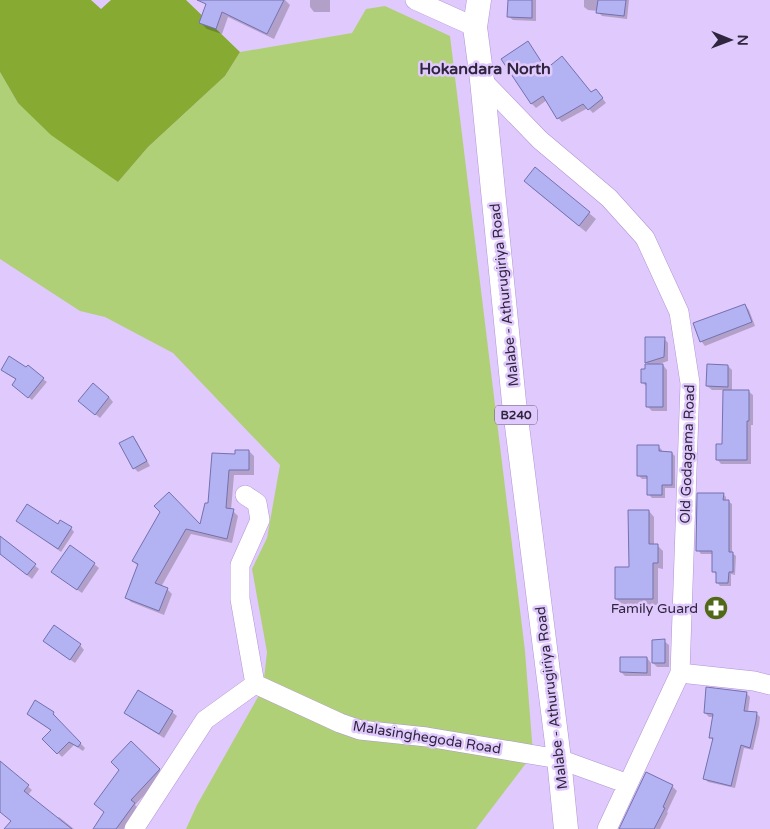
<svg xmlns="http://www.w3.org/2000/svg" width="770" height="829" font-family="'Varela Round',sans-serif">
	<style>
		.green { fill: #b0d077 }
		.forest { fill: #86aa32 }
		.shadow { fill: #0003 }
		.building { fill: #b3b2f3; stroke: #7471ae }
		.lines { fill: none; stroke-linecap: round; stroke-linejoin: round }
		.minor-casing { stroke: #b195d3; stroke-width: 20 }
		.major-casing { stroke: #b195d3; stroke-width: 25 }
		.minor { stroke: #fff; stroke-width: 19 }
		.major { stroke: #fff; stroke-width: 24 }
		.labels { text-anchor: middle; stroke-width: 5; stroke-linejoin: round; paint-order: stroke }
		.shield { fill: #e0c9fc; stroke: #655677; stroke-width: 1 }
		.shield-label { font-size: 12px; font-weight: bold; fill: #30253e }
		.street-label { font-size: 14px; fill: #30253e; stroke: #e0c9fc }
		.poi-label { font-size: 14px; fill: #30253e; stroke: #e0c9fc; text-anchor: end }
		.quarter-label { font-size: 16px; font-weight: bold; fill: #30253e; stroke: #e0c9fc }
	</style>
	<rect width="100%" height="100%" fill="#e0c9fc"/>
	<path class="green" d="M385,6L450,36L525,651L533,754L476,829H186L197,805L263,688L267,652L252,569L267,538L280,465L173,353L105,317L80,311L0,259V72L18,103L118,182L148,147L225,76L240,52L352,33L366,9Z"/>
	<path class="forest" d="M0,0H91L101,9L111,0H186L240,52L225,76L148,147L118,182L51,135L18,103L0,72Z"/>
	<path class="shadow" d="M209,0H285L290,5L274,39L228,17L222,34L207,29L201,23Z
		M310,0H330V12H314L310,7Z
		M509,0H536V21L513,20L508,16Z
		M584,0H629L627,19L602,16L598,12V11L588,10L584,7Z
		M503,59L547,70L591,93L599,94L606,103L593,113L588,108L562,122L558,118L547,100L536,108L532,104Z
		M536,168L596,219L586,232L532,188Z
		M745,305L749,310L755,326L705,346L701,341Z
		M664,338L668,343V361L656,365H663L667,370V411H652L647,406V387L642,382L646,370L649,365L646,362Z
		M728,366L732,370V391H748L753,395V425H751V464H721L717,459L723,445L724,390H712L707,386Z
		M3,370L43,379L47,382L32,400L17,388V380L7,374Z
		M109,397L113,402L100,418L84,405Z
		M133,437L137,442L150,466L138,472L134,468Z
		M659,447L662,450V453H672L675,456V488H665V498H652L648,494V479H642L639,476Z
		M249,451L254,456V475H234L231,510L233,511L238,516L232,543L191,534L161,587L167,589L172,594L164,615L131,602L126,597L138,566L133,561L162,512L200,526L209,505L236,456Z
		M723,494L726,497V501H728L732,504V553L736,556L735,575L731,574V586H720L717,582V575L713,571L714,554H701L698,550Z
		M649,511L654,517V545H657L663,551V569L658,568V605L622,604L616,599L630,569Z
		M18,521L58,526L71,528L74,532L61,552Z
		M0,537L39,569L32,579L0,554Z
		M94,564L99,568L82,593L57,576Z
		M45,641L80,645L84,650L75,663L49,645Z
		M664,641L669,645V667H657L653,663Z
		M647,658L651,663V676H625L621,672Z
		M746,693L750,697L748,712L756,713L760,717L759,725L753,750L744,748L735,788L708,782L704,778L713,740L710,737L714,717H709L705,713Z
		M126,712H172L177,716L164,738L130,717Z
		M28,713H53L57,718L56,719L85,748L83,751L74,745L62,757L44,739L52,731L32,718Z
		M131,743L164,774L135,805L139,809L124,829H95L106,813Z
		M0,761L32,790L28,795L57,819L59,817L74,829H14L12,821L0,811Z
		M646,774L672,786L677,791L667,812L668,813L660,829H620Z"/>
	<path class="building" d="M197,0H284L267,34L222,12L216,29L199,23L206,4Z
		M508,0H532V18L507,17Z
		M598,0H626L624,16L596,13Z
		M528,41L546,69L562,56L591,92L596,89L603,98L588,110L583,104L557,119L543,96L531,104L501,59Z
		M535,167L590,212L579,226L524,181Z
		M745,304L752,322L700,342L693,323Z
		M645,337H665L664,357L645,363Z
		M9,356L26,367L28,365L44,378L28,398L12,385L16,379L1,370Z
		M645,364H663V407H646V383H641V369H645Z
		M707,364L728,365V387L706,386Z
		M93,383L109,397L95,415L78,401Z
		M723,390H749V421H747V460H716V444H722Z
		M133,436L147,461L133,469L119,443Z
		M637,445H659V451L672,452V485H662V495H647V476H637Z
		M235,450H249V470H229L226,508L234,509L227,539L186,529L155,583L168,588L159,611L125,598L138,564L132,561L160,512L154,506L169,492L200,524L205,503H208L212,453L235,454Z
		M697,493H724L723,500H729V552H733V572H729L728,583H716V572H712V551H696Z
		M27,504L58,524L60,520L72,527L58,549L16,521Z
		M628,510H649V544H658V563H653V599H615V567H629Z
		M0,536L36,564L27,575L0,554Z
		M70,545L95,563L77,590L51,572Z
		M54,625L81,644L70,660L43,641Z
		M665,639V663H652V640Z
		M620,657H647V673L620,672Z
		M706,687L747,692L744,711L757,712L756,721L750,748L741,745L731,786L703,779L713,738H709L713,714L704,713Z
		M138,690L173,711L159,734L124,713Z
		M35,700L54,712L53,714L81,743L78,747L69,742L57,754L42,739L51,730L27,714Z
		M131,741L160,769L131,800L135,803L116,829H93L104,812L94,804L119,770L111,762Z
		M0,761L29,785L24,791L72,829H4L11,821L0,812Z
		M646,772L673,785L663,807L665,808L654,829H619Z"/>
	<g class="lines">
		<g class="minor-casing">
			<path id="minor" d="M415,0L475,27
				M482,80L540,140L609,198L645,238L679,312L690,383L680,673L607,829
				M245,495L257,503L260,520L240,565V599L255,684
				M680,673L754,681L770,685
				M134,829L205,720L255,684L340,723L360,730L427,737L559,759L628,784"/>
		</g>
		<g class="major-casing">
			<path id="major" d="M479,0L475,27L482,80L514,402L559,759L566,829"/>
		</g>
		<use href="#minor" class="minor"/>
		<use href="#major" class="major"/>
	</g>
	<defs>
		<g id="pharmacy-disc" transform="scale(1.25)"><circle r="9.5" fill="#506818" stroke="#e0c9fc"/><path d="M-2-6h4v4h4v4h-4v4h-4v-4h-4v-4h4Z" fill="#fff"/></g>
	</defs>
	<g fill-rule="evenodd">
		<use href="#pharmacy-disc" x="716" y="608"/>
	</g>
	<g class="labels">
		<rect class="shield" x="495" y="405.5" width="42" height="19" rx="4"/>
		<g class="shield-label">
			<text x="516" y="419">B240</text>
		</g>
		<g class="street-label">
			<text transform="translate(504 295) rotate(-96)" y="5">Malabe - Athurugiriya Road</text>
			<text transform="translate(687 454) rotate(-88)" y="5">Old Godagama Road</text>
			<text transform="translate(551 698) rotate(-97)" y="5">Malabe - Athurugiriya Road</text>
			<text transform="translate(427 737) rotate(9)" y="5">Malasinghegoda Road</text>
		</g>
		<g class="poi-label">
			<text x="698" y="613">Family Guard</text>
		</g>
		<g class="quarter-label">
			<text x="485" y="74">Hokandara North</text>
		</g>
	</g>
	<g transform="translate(730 40) rotate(91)" stroke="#e0c9fc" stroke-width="4" paint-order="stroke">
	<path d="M0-4L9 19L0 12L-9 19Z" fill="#30253e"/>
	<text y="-8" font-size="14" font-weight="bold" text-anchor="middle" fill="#30253e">N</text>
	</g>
</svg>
